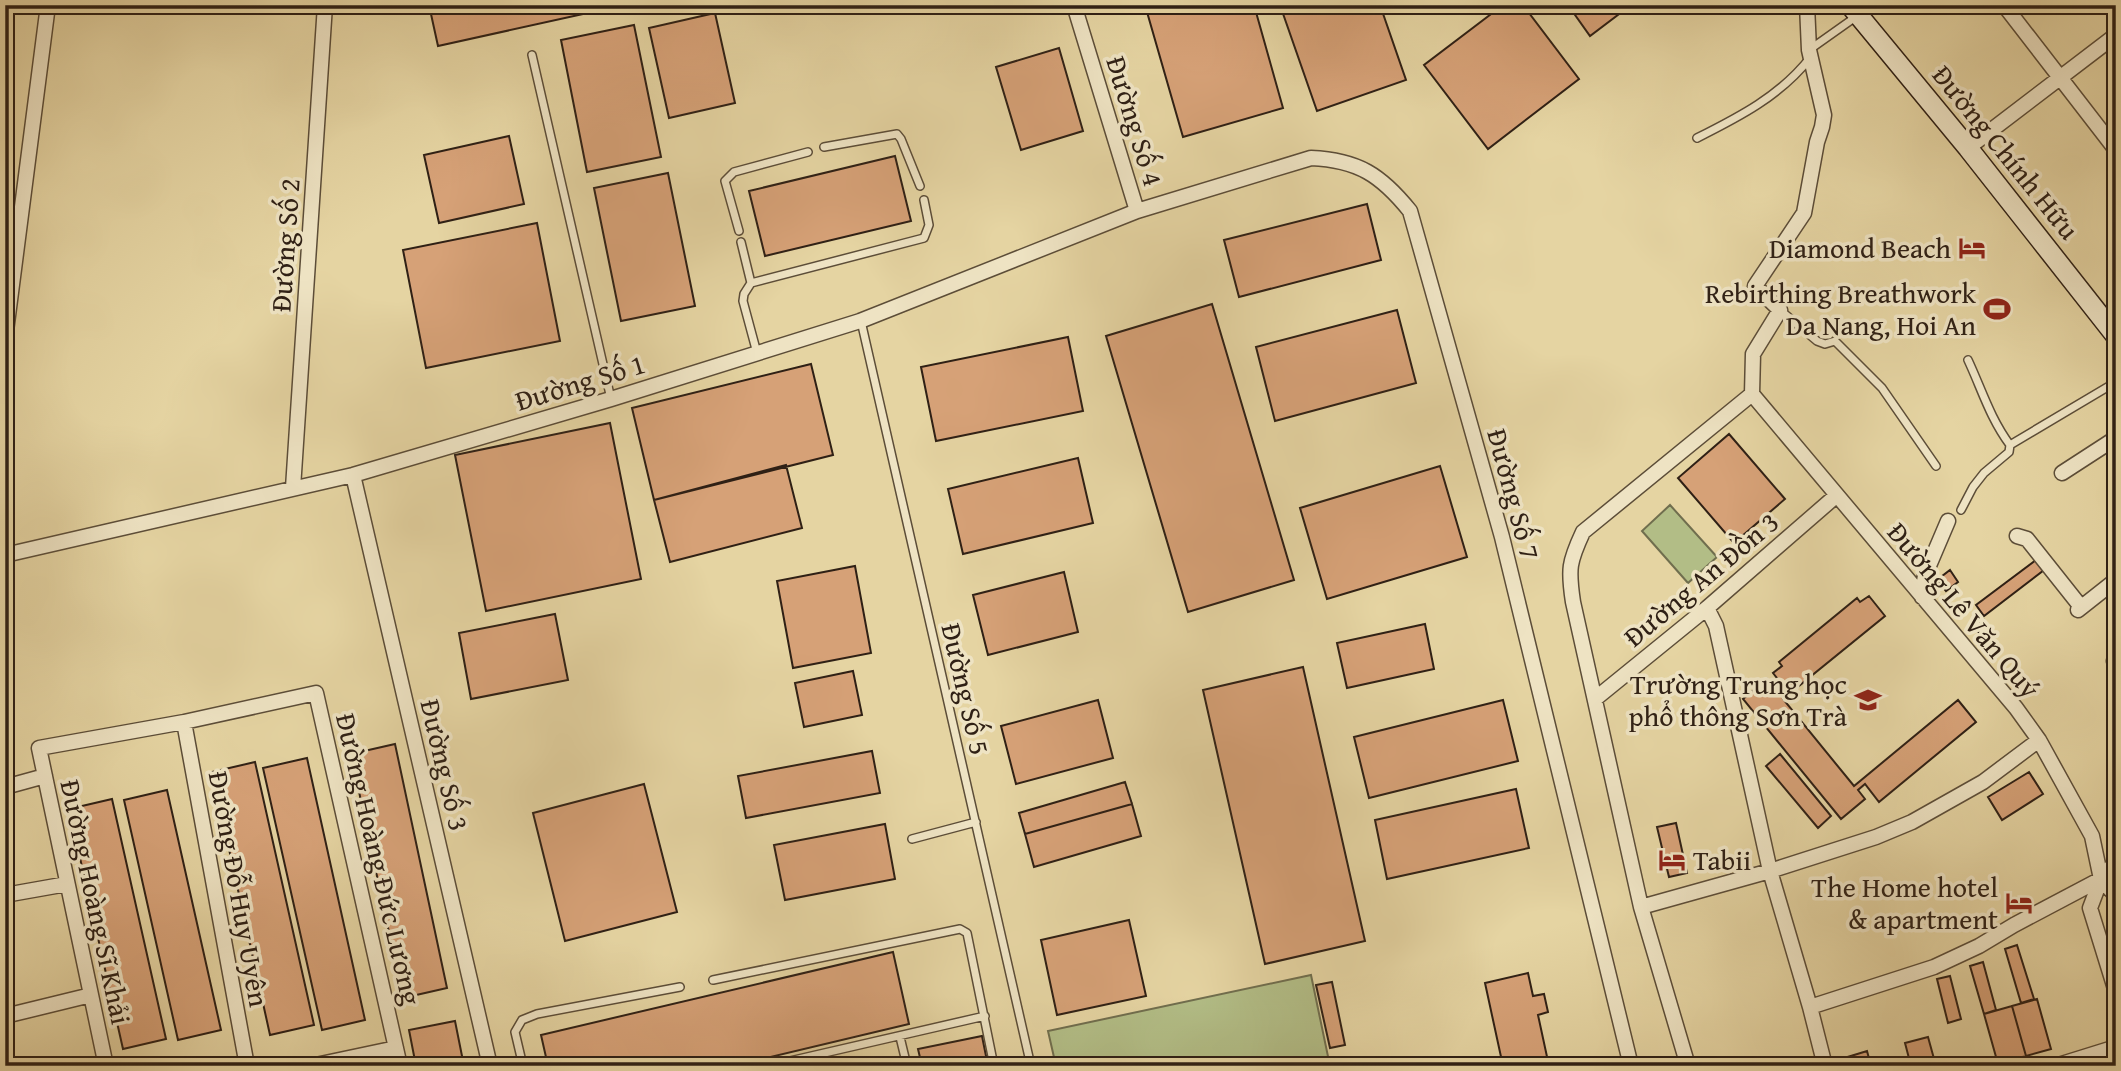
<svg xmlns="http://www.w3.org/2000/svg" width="2121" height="1071" font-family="'Gentium Book Plus',serif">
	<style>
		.green { fill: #b2bd86; stroke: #706e4e; stroke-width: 2 }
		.building { fill: #d6a177; stroke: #2f2015; stroke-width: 2 }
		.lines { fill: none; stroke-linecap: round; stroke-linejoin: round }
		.lane-casing { stroke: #5c4d38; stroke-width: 10 }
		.street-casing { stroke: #5c4d38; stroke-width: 17 }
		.secondary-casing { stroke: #2f2015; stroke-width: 22 }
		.lane { stroke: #eee3c3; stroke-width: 7 }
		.street { stroke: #eee3c3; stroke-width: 14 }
		.secondary { stroke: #eee3c3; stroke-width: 19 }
		.labels { text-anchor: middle; stroke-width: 7; stroke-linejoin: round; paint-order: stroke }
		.street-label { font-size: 28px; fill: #2f2015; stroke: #eee3c3 }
		.poi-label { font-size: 28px; fill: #2f2015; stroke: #eee3c3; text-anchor: end }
	</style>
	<rect width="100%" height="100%" fill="#e5d4a2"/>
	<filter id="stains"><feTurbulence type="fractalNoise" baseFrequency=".00286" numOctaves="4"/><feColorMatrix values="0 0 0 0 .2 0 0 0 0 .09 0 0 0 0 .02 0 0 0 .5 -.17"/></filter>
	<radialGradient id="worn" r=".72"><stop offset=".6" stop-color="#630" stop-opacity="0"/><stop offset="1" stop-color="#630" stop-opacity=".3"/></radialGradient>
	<path class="green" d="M1670,505L1717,557L1688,583L1642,531Z
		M1311,975L1330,1066H1056L1048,1031Z"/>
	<path class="building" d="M429,5H624L438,46Z
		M1145,5H1254L1283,108L1183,137Z
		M1280,5H1380L1406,80L1317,111Z
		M1503,5H1523L1579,79L1488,149L1424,65Z
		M1568,5H1631L1590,36Z
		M715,13L735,103L669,118L649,28Z
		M634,25L661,157L587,172L561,40Z
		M1059,48L1083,131L1021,150L996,67Z
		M509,136L524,204L439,223L424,155Z
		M895,156L911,221L765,256L749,191Z
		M668,173L695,306L621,321L594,188Z
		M1367,204L1381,260L1239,297L1224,240Z
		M537,223L560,341L426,368L403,250Z
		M1212,304L1294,580L1188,612L1106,336Z
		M1397,310L1416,383L1275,421L1256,347Z
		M1068,337L1083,411L936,441L921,367Z
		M811,364L833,455L654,500L632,408Z
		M610,423L641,579L486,611L455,455Z
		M1729,434L1785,499L1734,543L1678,478Z
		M1078,458L1093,523L963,554L948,489Z
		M786,465L802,528L670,562L654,500Z
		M1440,466L1467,557L1327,599L1300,508Z
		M2036,560L2044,570L1984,616L1976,605Z
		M855,566L871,653L793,668L777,581Z
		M1950,570L1958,582L1946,591L1937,580Z
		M1064,572L1078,632L988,655L973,595Z
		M1869,596L1885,616L1783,699L1854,786L1958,700L1976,722L1879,802L1865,784L1858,790L1865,799L1841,819L1743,699L1767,679L1778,692L1784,687L1773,673L1782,666L1779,662L1857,598L1860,602Z
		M555,614L568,680L471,699L459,633Z
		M1984,620L1989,626L1979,633L1975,627Z
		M1425,624L1434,669L1347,688L1337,643Z
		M1303,667L1365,941L1265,964L1203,690Z
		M853,671L862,715L804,727L795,683Z
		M1098,700L1113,758L1016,784L1001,726Z
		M1503,700L1518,761L1369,798L1354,737Z
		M395,744L447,988L403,998L351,754Z
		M872,751L880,793L746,818L738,776Z
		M1780,754L1831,816L1818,828L1766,766Z
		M307,758L365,1020L322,1030L263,768Z
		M255,762L314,1025L270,1035L212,772Z
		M2029,772L2043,794L2002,820L1988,797Z
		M1125,782L1132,804L1025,834L1019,813Z
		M644,784L677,912L565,941L533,813Z
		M1516,789L1529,848L1387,879L1375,820Z
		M167,790L221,1030L178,1040L124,800Z
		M112,799L166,1039L123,1049L69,809Z
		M1132,804L1141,836L1034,867L1025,834Z
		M1676,823L1687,873L1669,877L1657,827Z
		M885,824L895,879L785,900L774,845Z
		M1129,920L1146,996L1057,1015L1041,940Z
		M2017,945L2034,999L2021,1003L2005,949Z
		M893,952L909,1024L733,1066H548L541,1035Z
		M1983,962L1996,1010L1984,1014L1970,966Z
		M1528,973L1533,996L1544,994L1548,1012L1538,1015L1549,1066H1503L1485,983Z
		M1950,976L1961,1019L1948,1023L1937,979Z
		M1332,982L1345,1045L1330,1048L1316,985Z
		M2037,999L2051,1049L2026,1056L2012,1006Z
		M2012,1006L2026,1056L1998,1064L1984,1014Z
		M455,1021L464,1066H416L409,1030Z
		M982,1036L988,1066H922L918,1049Z
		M1928,1037L1936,1066H1911L1905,1043Z
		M1867,1051L1871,1066H1843L1841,1059Z"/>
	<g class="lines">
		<g class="lane-casing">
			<path id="lane" d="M1809,50L1857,16
				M532,55L611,399
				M1697,138C1739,117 1780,96 1810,58
				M824,147L897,134L901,139L920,186
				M739,231L725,181L734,172L808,152
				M741,242L751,283
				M1780,310L1817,341L1825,344L1835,341L1882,388L1936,466
				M861,321L1031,1066
				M757,353L743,301L744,294L751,283L924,238L929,225L924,200
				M1968,360C1982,390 1990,418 2010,445L2116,382
				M1961,510L1973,487L1984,473L2009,452L2010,445
				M912,839L976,822
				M713,980L960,929L967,933L994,1066
				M900,1037L907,1066
				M523,1066L515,1032L522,1020L537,1014L680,987
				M768,1066L985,1016"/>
		</g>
		<g class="street-casing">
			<path id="street" d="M1074,5L1137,211
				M2004,5L2116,150
				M1968,148L2116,35
				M5,339L48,5
				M1752,394L2016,708L2039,740L2092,836L2101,879L2116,896
				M2062,473L2116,438
				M353,475L490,1066
				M293,488L325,5
				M2017,536L2027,539L2081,607
				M5,555L353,475L611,399L860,321L1137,211L1311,158C1358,160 1381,175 1410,211L1502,537L1631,1066
				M1922,597L1925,575L1948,521
				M1707,608L1716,626L1770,871L1810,1007L1825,1066
				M2078,610L2116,580
				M2114,661L2116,660
				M1595,699L1707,608L1837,495
				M184,722L247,1066
				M5,787L45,776
				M2101,879L2090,908L2116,992
				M5,895L67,884
				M1641,907L1770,871L1876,837L1912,822L1983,782L2039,740
				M1810,1007L1934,967L1979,946L2014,925L2101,879L2116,861
				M5,1016L91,995
				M106,1066L39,748L184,722L316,693L400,1066
				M311,1066L396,1048
				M1688,1066L1641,907L1573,602C1568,569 1569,562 1583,532L1752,394L1753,354L1780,310L1755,286L1804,213L1817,142L1822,127L1824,115L1809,50L1807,5
				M2055,1066L2116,1047"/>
		</g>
		<g class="secondary-casing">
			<path id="secondary" d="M1850,5L1968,148L2116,336"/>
		</g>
		<use href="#lane" class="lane"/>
		<use href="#street" class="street"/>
		<use href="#secondary" class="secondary"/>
	</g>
	<defs>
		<g id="hotel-bare" transform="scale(2.1)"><path d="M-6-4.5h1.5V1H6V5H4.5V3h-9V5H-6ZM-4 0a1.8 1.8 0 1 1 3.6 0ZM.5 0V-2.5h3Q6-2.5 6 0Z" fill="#8f2418" stroke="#eee3c3" stroke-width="2.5" paint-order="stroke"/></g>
		<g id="stadium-bare" transform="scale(2.1)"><path d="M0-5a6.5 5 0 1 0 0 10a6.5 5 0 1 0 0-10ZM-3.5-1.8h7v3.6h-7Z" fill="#8f2418" stroke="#eee3c3" stroke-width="2.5" paint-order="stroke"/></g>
		<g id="school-bare" transform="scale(2.1)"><path d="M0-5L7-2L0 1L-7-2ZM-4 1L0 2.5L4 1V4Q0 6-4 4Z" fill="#8f2418" stroke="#eee3c3" stroke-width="2.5" paint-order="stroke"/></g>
	</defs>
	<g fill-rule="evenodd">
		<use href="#hotel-bare" x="1972" y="248"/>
		<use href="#stadium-bare" x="1997" y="309"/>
		<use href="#school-bare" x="1868" y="700"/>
		<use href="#hotel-bare" x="1672" y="860"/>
		<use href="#hotel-bare" x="2019" y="903"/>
	</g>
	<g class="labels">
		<g class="street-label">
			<text transform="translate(1135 121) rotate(73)" y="10">Đường Số 4</text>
			<text transform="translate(2006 152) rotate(51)" y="10">Đường Chính Hữu</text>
			<text transform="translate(285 245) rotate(-86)" y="10">Đường Số 2</text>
			<text transform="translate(580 382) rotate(-17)" y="10">Đường Số 1</text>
			<text transform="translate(1514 494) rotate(75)" y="10">Đường Số 7</text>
			<text transform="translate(1701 579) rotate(-40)" y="10">Đường An Đồn 3</text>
			<text transform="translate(1964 610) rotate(50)" y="10">Đường Lê Văn Quý</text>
			<text transform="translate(966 689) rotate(77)" y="10">Đường Số 5</text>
			<text transform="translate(445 765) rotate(77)" y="10">Đường Số 3</text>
			<text transform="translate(379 859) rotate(77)" y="10">Đường Hoàng Đức Lương</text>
			<text transform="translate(239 889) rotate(80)" y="10">Đường Đỗ Huy Uyên</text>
			<text transform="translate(96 902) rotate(78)" y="10">Đường Hoàng Sĩ Khải</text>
		</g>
		<g class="poi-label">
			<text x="1951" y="258">Diamond Beach</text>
			<text x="1976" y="303">Rebirthing Breathwork<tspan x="1976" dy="32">Da Nang, Hoi An</tspan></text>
			<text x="1847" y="694">Trường Trung học<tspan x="1847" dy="32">phổ thông Sơn Trà</tspan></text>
			<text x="1693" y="870" text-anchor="start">Tabii</text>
			<text x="1998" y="897">The Home hotel<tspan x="1998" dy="32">&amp; apartment</tspan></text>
		</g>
	</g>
	<rect width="2121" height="1071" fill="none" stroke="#e5d4a2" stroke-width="28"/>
	<rect x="7" y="7" width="2107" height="1057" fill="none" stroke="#2f2015" stroke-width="3.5"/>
	<rect x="14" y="14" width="2093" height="1043" fill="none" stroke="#2f2015" stroke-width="2"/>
	<rect width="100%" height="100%" filter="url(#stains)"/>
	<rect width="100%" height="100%" fill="url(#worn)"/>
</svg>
